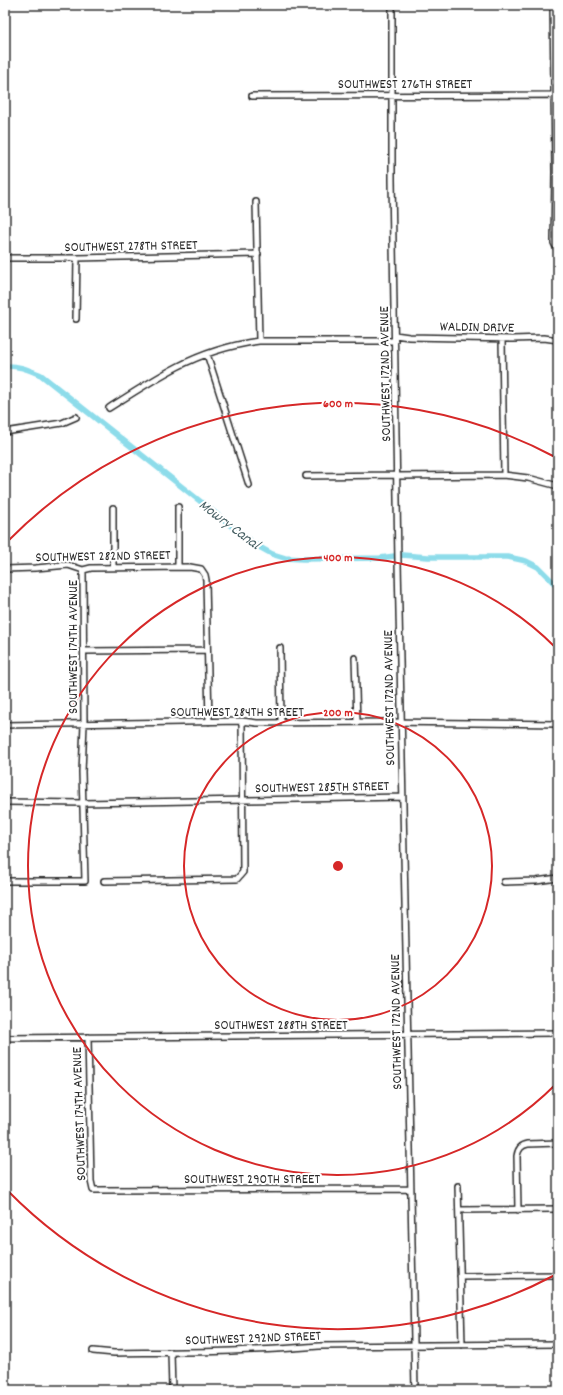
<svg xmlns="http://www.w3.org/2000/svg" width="563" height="1395" font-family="Dekko,sans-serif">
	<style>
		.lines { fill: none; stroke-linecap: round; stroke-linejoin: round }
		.canal { stroke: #8ddcea; stroke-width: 5.5 }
		.minor-casing { stroke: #2b2b2b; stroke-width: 8 }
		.minor { stroke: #fff; stroke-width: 5 }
		.ring { fill: none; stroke: #d62828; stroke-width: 2 }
		.labels { text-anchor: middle; stroke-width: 4; stroke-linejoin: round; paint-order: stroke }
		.street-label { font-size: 14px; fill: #2b2b2b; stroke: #fff }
		.water-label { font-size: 15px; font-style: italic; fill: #486064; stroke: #fff }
		.centre { fill: #d62828; stroke: #fff; stroke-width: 2 }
		.ring-label { font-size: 12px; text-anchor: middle; font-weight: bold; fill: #d62828; stroke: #fff; stroke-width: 4; stroke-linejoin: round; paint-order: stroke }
	</style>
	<rect width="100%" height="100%" fill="#fff"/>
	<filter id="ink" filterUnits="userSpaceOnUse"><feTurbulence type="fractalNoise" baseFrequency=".025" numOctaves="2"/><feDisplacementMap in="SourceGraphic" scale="8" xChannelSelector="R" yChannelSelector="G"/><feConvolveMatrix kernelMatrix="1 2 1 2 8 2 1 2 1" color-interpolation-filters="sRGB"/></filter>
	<g filter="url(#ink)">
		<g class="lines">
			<path class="canal" d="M5,366C18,365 29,370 41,375L254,544L272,554L285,558L303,559L380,558L402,555L428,557H508L526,561L538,567L558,587"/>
			<g class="minor-casing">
				<path id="minor" d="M392,5V180L398,562L415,1390
					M553,5L555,172L554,243L556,247L558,249
					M252,96L558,95
					M256,202L259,341
					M5,258H77L258,254
					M76,319L77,258
					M395,335L409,337L513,339L544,338L558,340
					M502,339L504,475
					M207,354L249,485
					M109,408C131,394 154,379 177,367C202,354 231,345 259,341H395
					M5,432L62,423L76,417
					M306,476L397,475
					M397,476L504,475L528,478L558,486
					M178,507V567
					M113,508V567
					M5,569L36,568L68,565L83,570L91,568L190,567L201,569L205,575L206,580L209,722
					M280,648L281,723
					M84,651L207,650
					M355,658L357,722
					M5,725L242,721L257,723L387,722L558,724
					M5,802L83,803L402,797
					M5,881H85L82,772L84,724L83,570
					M104,881L237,879L243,872L242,721
					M504,882L536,881L558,878
					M88,1037L91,1181L93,1190L410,1189
					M5,1038L558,1033
					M458,1186L462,1345
					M459,1210L558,1209
					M518,1210L517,1156C518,1149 521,1145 528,1144L558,1143
					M460,1276L558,1275
					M93,1351L114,1353C182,1352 251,1352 319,1346L558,1344
					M171,1352L172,1390"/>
			</g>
			<use href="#minor" class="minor"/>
		</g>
	</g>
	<g class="ring">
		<circle cx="338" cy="866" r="154"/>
		<path d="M556 1084A309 309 0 1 1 556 648"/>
		<path d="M555 1275A463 463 0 0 1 8 1191M8 541A463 463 0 0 1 555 457"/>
	</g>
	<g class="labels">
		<g class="street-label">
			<text x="405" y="88">SOUTHWEST 276TH STREET</text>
			<text transform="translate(131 245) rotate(-1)" y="5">SOUTHWEST 278TH STREET</text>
			<text transform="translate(477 326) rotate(1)" y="5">WALDIN DRIVE</text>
			<text transform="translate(384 374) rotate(-91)" y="5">SOUTHWEST 172ND AVENUE</text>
			<text transform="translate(103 555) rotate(-1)" y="5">SOUTHWEST 282ND STREET</text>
			<text transform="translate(72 647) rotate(-90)" y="5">SOUTHWEST 174TH AVENUE</text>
			<text transform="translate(388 698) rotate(-91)" y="5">SOUTHWEST 172ND AVENUE</text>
			<text x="237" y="716">SOUTHWEST 284TH STREET</text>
			<text transform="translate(322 786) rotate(-1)" y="5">SOUTHWEST 285TH STREET</text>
			<text transform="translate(395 1022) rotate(-91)" y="5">SOUTHWEST 172ND AVENUE</text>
			<text x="281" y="1029">SOUTHWEST 288TH STREET</text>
			<text transform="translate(78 1114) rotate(-92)" y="5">SOUTHWEST 174TH AVENUE</text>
			<text x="252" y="1183">SOUTHWEST 290TH STREET</text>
			<text transform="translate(253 1337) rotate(-2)" y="5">SOUTHWEST 292ND STREET</text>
		</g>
		<g class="water-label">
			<text transform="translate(230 524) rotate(37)" y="5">Mowry Canal</text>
		</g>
	</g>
	<circle cx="338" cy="866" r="6" class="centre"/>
	<g class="ring-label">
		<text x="338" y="407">600 m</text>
		<text x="338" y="561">400 m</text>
		<text x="338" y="716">200 m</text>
	</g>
	<rect width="563" height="1395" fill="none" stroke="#fff" stroke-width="20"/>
	<rect x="10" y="10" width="543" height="1375" fill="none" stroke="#2b2b2b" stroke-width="1.5" filter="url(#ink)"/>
</svg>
